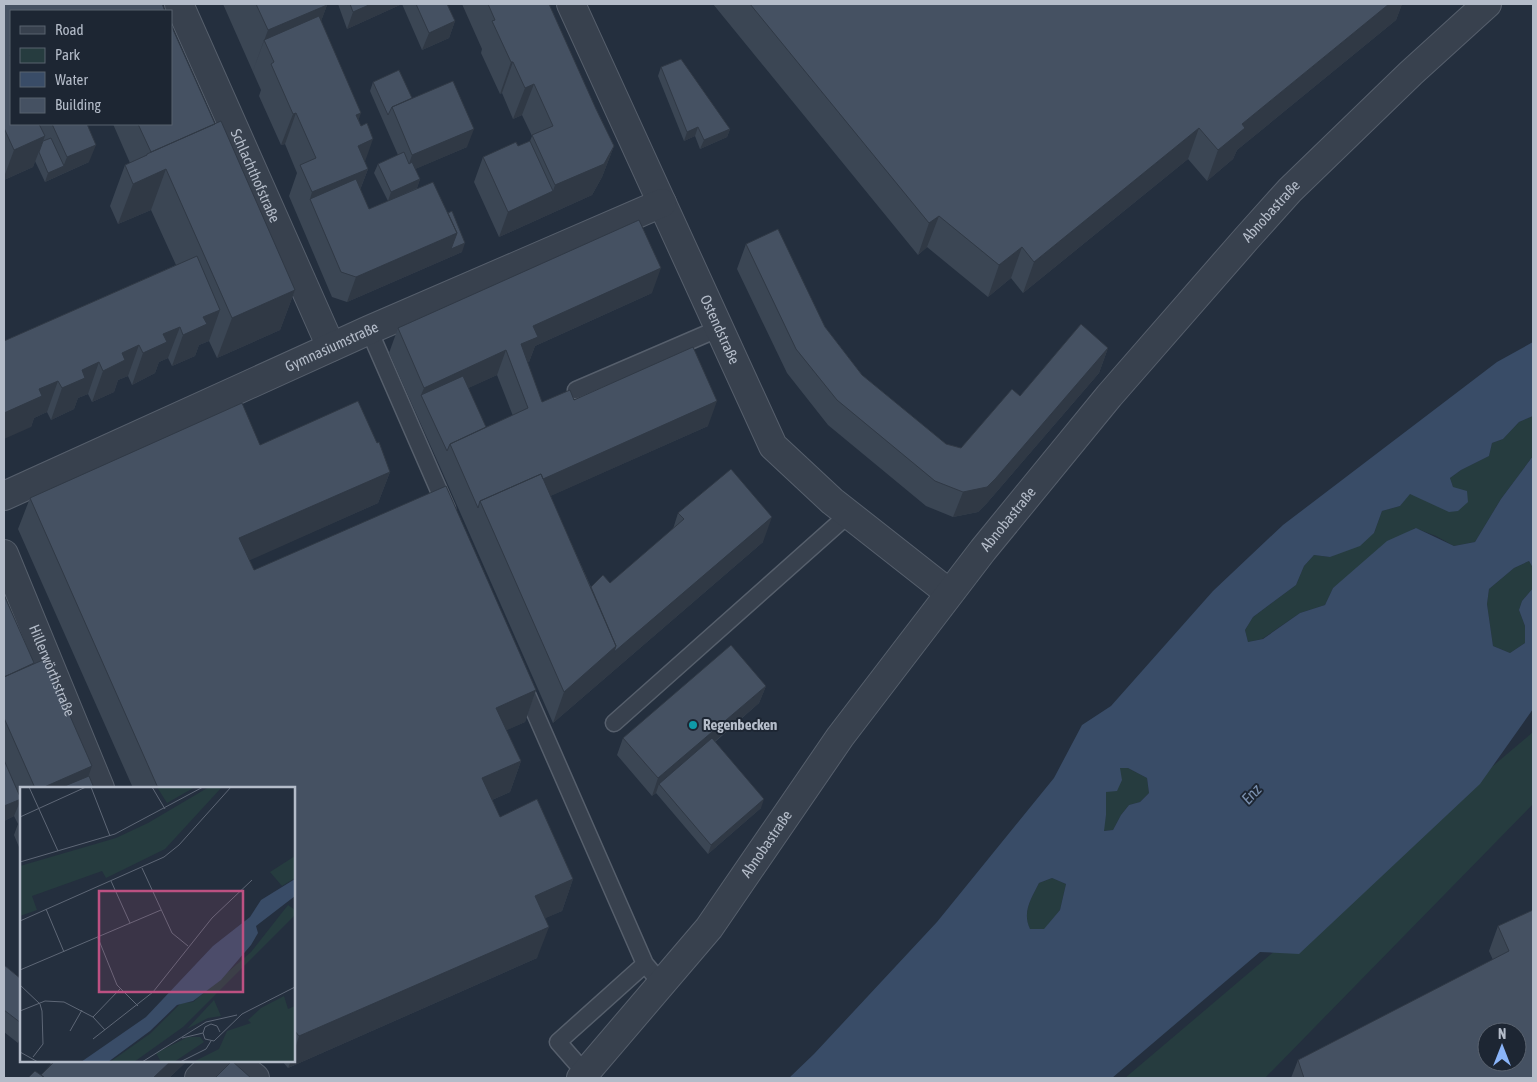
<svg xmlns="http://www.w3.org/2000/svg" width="1537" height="1082" font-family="'Asap Condensed',sans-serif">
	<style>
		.green { fill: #263c3f }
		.water { fill: #394c67; fill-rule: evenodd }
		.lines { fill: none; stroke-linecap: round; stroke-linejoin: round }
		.lane-casing { stroke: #565f6c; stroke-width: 19 }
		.street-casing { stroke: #565f6c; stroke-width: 30 }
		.lane { stroke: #38414e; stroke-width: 16 }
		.street { stroke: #38414e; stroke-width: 28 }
		.wall { fill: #3b4654; fill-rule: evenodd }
		.shaded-wall { fill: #303945 }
		.building { fill: #455162; stroke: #303945; fill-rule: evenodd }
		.culture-dot { fill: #0f9aa8; stroke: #1d2633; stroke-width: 2 }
		.labels { text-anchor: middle; stroke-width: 4; stroke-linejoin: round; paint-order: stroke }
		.street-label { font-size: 15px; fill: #b4bcc9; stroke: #1d2633 }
		.poi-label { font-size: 15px; font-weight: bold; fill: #b4bcc9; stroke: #1d2633; text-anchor: start }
		.water-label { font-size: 16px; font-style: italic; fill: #7c92b1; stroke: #1d2633 }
		.inset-road { fill: none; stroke: #5e6776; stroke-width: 1 }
		.view { fill: #bd5182; fill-opacity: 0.15; stroke: #bd5182; stroke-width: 2.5 }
		.inset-edge { fill: none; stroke: #b4bcc9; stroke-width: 2.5 }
	</style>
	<rect width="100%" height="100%" fill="#242f3e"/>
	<path class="green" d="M1533,416V456L1501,499L1475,542L1454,546L1436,536L1415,528L1333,588L1325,605L1300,613L1262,639L1248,642L1245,630L1253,617L1296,585L1304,566L1314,555L1330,557L1374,533L1382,511L1400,506L1410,493L1420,497L1453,487L1450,478L1461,470L1489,456L1492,443L1503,439L1519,422Z
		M1529,561L1533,568V588L1522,601L1519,610L1525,626V643L1510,653L1493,646L1487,604L1489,589L1514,568Z
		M1533,732V804L1265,1078H1125Z
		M1120,768H1128L1147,778L1149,793L1140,802L1129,805L1121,815L1113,830L1103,831L1106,815V792Z
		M1052,878L1066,884L1060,910L1044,930H1030C1022,912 1031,899 1039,883Z"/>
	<path class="water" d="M1533,342V416L1519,422L1503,439L1492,443L1489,456L1461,470L1450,478L1453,487L1467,491L1468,502L1458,511L1449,512L1410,494L1400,506L1382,511L1374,533L1360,546L1330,557L1314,555L1304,566L1296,585L1253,617L1245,630L1248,642L1263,639L1300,613L1325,605L1333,588L1387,541L1416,528L1454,546L1475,542L1501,499L1533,456V568L1529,561L1514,568L1489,589L1487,604L1493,646L1510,653L1525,643V626L1519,610L1522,601L1533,588V709L1480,784L1299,954L1260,952L1112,1078H789L814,1054L937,922L1054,778L1082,725L1111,706L1213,591L1283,525L1497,362ZM1120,768H1128L1147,778L1149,793L1140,802L1129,805L1121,815L1113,830L1104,831L1106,815V792L1117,791L1122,780ZM1052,878L1066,884L1060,910L1044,929H1030C1022,912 1031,899 1039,883Z"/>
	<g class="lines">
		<g class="lane-casing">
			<path id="lane" d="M369,330L447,509
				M576,390L720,328
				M522,683L645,964L662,984
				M614,723L849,514
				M586,1074L558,1042L645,964"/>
		</g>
		<g class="street-casing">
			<g id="street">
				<path id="s1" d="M179,4L331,347"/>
				<path id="s2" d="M571,4L773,446L832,501L949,593"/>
				<path id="s3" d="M4,496L369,330L662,203"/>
				<path id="s4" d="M4,554L100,788"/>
				<path d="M234,1061L255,1078"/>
				<path d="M199,1078L217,1061"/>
				<path id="s5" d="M581,1078L709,928L840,737L983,550L1109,396L1246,239L1290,190L1411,73L1487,4"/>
			</g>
		</g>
		<use href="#lane" class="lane"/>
		<use href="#street" class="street"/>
	</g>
	<path class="wall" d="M4,4L11,11V124H87L89,162L45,182L35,161L33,167L4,180Z
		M223,4H326L327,5L321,21L359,120L365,162L368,169L360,190L369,209L388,201L374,173L378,164L398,155L370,91L373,82L412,98L467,147L415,169L420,179L417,188L462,252L347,302L332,297L289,196L297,173L285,144L281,145L259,96L261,90Z
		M338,4H447L455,21L449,38L422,50L402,4L347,29Z
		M462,4H549L596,109L614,146L602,177L592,195L499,237L474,182L483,157L518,146L530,141L532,136L522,115L513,119L502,93L500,94L481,53L482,49Z
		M713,4H1402L1396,20L1237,150L1233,159L1207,181L1188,159L1023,293L1011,278L988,297L927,247L918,255Z
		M661,67L730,129L727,137L700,149L695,136L684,141L658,76Z
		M113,124H215L295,290L280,330L217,358L209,341L199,345L195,356L172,366L168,358L159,362L155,373L132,385L128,376L118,380L114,392L92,402L88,394L78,398L74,409L51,420L47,412L34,418L31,427L4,341L176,265L151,210L118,224L110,206L125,165L130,163Z
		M746,244L825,327L862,375L946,444L961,448L1020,396L1108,348L1099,373L987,503L978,512L953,517L926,506L828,425L787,373L737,269Z
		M652,293L535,346L529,362H527L542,402L574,400L708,426L550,496L591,587L610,583L673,529L678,513L763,542L553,723L441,469L389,353L398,328ZM497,375L513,416L486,427L468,388Z
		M260,445L390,472L378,503L249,560L254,570L536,690L525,722L506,730L521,761L510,792L492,800L500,817L573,879L562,911L545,918L537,958L288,1068L282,1061H294V788H133L18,529L30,498Z
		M4,595L34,663L94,788H21V852L14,835L18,824L14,816L4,821Z
		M766,686L759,703L715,742L761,808L708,854L656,793L652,796L617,755L623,738Z
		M1533,910V1078H1291L1298,1060L1493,960L1489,951L1498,926Z
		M4,965L21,979V1042L19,1040L18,1043L4,1032Z
		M47,1061H187L169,1078H28L41,1075L51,1064Z"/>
	<path class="shaded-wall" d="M371,4H402L347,29L353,12Z
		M1389,4H1402L1396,20L1237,150L1233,159L1207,181L1218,150L1242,124Z
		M327,5L312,46L264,40L253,71L268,30Z
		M455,21L449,38L422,50L429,33Z
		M511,62H513L502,93L500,94Z
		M534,84L522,115L513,119L525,88Z
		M296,113L285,144L281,145L293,114Z
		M361,113L350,144L356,115Z
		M698,127L695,136L684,141L687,132Z
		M1199,128L1188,159L1023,293L1034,262Z
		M474,129L467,147L406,173L412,155Z
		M730,129L727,137L700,149L704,140Z
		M45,136L33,167L4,180V177L14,150Z
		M373,139L362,170L358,146Z
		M96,145L89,162L60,175L67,157Z
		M614,146L602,177L592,195L499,237L508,212L553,191L555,185Z
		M64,166L60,175L45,182L48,173Z
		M166,169L151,210L118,224L133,184Z
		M368,169L356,200L310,199L312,192Z
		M420,179L417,188L388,201L391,192Z
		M939,216L927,247L918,255L929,223Z
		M457,233L465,243L462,252L347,302L356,277Z
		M1022,247L1011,278L988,297L999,265Z
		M661,268L652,293L535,346L529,362L513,368L521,344L533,326Z
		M295,290L280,330L217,358L232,318Z
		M220,310L209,341L199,345L195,356L172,366L183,335L203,317Z
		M180,327L168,358L159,362L155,373L132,385L143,353L163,334Z
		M139,345L128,376L118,380L114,392L92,402L103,371L122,353Z
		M1108,348L1099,373L987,503L978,512L953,517L963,492Z
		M506,350L497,375L427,407L421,395L424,388Z
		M99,362L88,394L78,398L74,409L51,420L62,388L82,370Z
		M58,381L47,412L34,418L31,427L4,439V413L39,389Z
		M717,401L708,426L490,523L482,506Z
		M390,472L378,503L228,570L239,538Z
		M772,517L763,542L553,723L564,692L616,646Z
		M766,686L759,703L662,787L659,784L656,793L652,796L658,778Z
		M536,690L525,722L485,740L496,708Z
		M521,761L510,792L471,809L482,778Z
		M92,766L84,788H42Z
		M21,799L14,816L4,821V806Z
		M764,799L761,808L708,854L711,845Z
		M573,879L562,911L523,928L535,896Z
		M549,927L537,958L288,1068L291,1061H294V1052L299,1036Z
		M171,1061H187L169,1078H153Z"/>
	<path class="building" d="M4,4H162L165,11H11V54L10,55L11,57V124H39L45,136L14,150L4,128Z
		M256,4H326L327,5L268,30Z
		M350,4H371L353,12Z
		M416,4H447L455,21L429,33Z
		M488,4H549L596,109L614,146L604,164L555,185L532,135L553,126L534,84L525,88L513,62H511L492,21L495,20Z
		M750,4H1389L1242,124L1245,128L1218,150L1199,128L1034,262L1022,247L999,265L939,216L929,223Z
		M319,16L361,113L356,115L361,126L367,123L373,139L358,146L368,169L312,192L300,165L316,158L296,113L293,114L271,64L274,62L264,40Z
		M171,25L215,124L151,152L138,124H171Z
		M681,59L730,129L704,140L698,127L687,132L661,67Z
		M399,70L412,98L392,107L388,115L373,82Z
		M453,81L474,129L412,155L392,107Z
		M221,121L295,290L232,318L166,169L133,184L125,165L147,155V154Z
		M52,124H87L96,145L67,157Z
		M51,138L64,166L48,173L39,152L43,141Z
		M530,141L553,191L508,212L483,157L516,142L518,146Z
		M404,152L409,164L412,162L420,179L391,192L378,164Z
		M356,179L369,209L433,182L457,233L356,277L341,272L310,199Z
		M452,211L465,243L451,249L457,233L448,213Z
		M639,220L661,268L533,326L538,337L521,344L542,402L570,390L574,400L693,347L717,401L543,479L541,474L480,501L478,508L450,444L528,408L506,350L424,388L398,328Z
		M778,229L825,327L862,375L946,444L961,448L1012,389L1020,396L1081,324L1108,348L996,478L987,487L963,492L935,481L837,400L796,349L746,244Z
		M197,256L220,310L203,317L207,324L183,335L180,327L163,334L167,342L143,353L139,345L122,353L125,360L103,371L99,362L82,370L85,378L62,388L58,381L39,389L42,396L4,413V341Z
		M463,376L486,427L450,444L447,451L421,395Z
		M358,401L377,443L379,442L390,472L239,538L254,570L446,486L536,690L496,708L521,761L482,778L500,817L537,799L573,879L535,896L549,927L299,1036L294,1030V788H158L30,498L242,403L260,445Z
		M731,469L772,517L614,652L616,646L591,587L603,575L610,583L684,519L678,513Z
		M541,474L616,646L564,692L480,501Z
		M4,595L34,663L4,677Z
		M731,645L766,686L658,778L623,738Z
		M45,659L92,766L42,788H35L4,718V677Z
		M712,738L764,799L711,845L659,784Z
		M4,760L21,799L4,806Z
		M89,776L94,788H60Z
		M1533,910V1078H1304L1298,1060L1509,951L1498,926ZM1487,1032H1517V1062H1487Z
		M4,965L21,979V1023L4,1010Z
		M55,1061H171L153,1078H45L41,1075Z
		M232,1061L251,1078H215Z
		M35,1071L45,1078H28Z"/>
	<circle class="culture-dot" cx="693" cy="725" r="5"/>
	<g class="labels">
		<g class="street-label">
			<text dy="5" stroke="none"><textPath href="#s1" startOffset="188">Schlachthofstraße</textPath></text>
			<text dy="5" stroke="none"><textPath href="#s5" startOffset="1109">Abnobastraße</textPath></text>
			<text dy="5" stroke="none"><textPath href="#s2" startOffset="358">Ostendstraße</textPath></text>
			<text dy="5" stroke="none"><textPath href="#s3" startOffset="360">Gymnasiumstraße</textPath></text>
			<text dy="5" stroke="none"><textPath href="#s5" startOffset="704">Abnobastraße</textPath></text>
			<text dy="5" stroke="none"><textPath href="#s4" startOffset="126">Hillerwörthstraße</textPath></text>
			<text dy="5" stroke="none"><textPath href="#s5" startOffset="299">Abnobastraße</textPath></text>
		</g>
		<g class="poi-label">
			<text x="703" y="730">Regenbecken</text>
		</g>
		<g class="water-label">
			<text transform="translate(1251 794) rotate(-47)" y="6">Enz</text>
		</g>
	</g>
	<g transform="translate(20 787)">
		<rect width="275" height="275" fill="#242f3e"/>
		<path d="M137,0H175L147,16ZM189,0H202L145,62L86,91L82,84L12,109L17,123L0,129V79L96,51L128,36ZM275,69V91L262,99L250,85ZM268,118L275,123V128L163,240L114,275H90L131,246L161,216L173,215L231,165ZM264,209L268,222L275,219V275H173L199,262L207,244L231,236L228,233L241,221ZM194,213L201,229L188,231L167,242ZM168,250H180L184,255L154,275H141L136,266Z" fill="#263c3f"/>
		<path d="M275,92V109L236,139L238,146L231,158L201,193L173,214L157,218L130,244L88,275H61L126,230L193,159L230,130L241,113Z" fill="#394c67"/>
		<path class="inset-road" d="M9,0L38,64M71,0L90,49M132,0L145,22M0,30L66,0M0,75L95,47L183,0M122,81L152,146L168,159M91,94L110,136M26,122L44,165M0,134L144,70L159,58L211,0M78,151L97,198L118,219M0,183L141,123M0,198L20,217L22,224L23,257L13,270M0,224L25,214L44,215L73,230L85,243M73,230L100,202M50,244L62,223M183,246L185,252L194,254L222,227L275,200M183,246L185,240L191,237L197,239L200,245M162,251L183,246M73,252L133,205L192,131L232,93M0,265L18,275M122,275L186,235L217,228M160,275L186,262L191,254"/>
		<path class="view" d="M79,104H223V205H79Z"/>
		<rect width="275" height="275" class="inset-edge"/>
	</g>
	<rect width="1537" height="1082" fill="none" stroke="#b4bcc9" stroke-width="10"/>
	<rect x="10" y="10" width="162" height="115" fill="#1d2633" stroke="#59626f"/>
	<rect x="20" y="26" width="25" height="8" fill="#38414e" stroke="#59626f"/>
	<text x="55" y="35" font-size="15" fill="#b4bcc9">Road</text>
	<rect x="20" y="48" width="25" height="15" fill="#263c3f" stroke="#59626f"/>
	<text x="55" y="60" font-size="15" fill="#b4bcc9">Park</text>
	<rect x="20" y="72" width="25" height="15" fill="#394c67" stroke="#59626f"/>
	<text x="55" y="85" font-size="15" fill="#b4bcc9">Water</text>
	<rect x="20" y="98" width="25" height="15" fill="#455162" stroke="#59626f"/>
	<text x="55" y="110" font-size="15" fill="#b4bcc9">Building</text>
	<g transform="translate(1502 1047)"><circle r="24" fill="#1d2633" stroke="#59626f"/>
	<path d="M0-4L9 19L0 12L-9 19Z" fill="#8ab4f8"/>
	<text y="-8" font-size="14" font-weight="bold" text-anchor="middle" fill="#b4bcc9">N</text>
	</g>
</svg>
